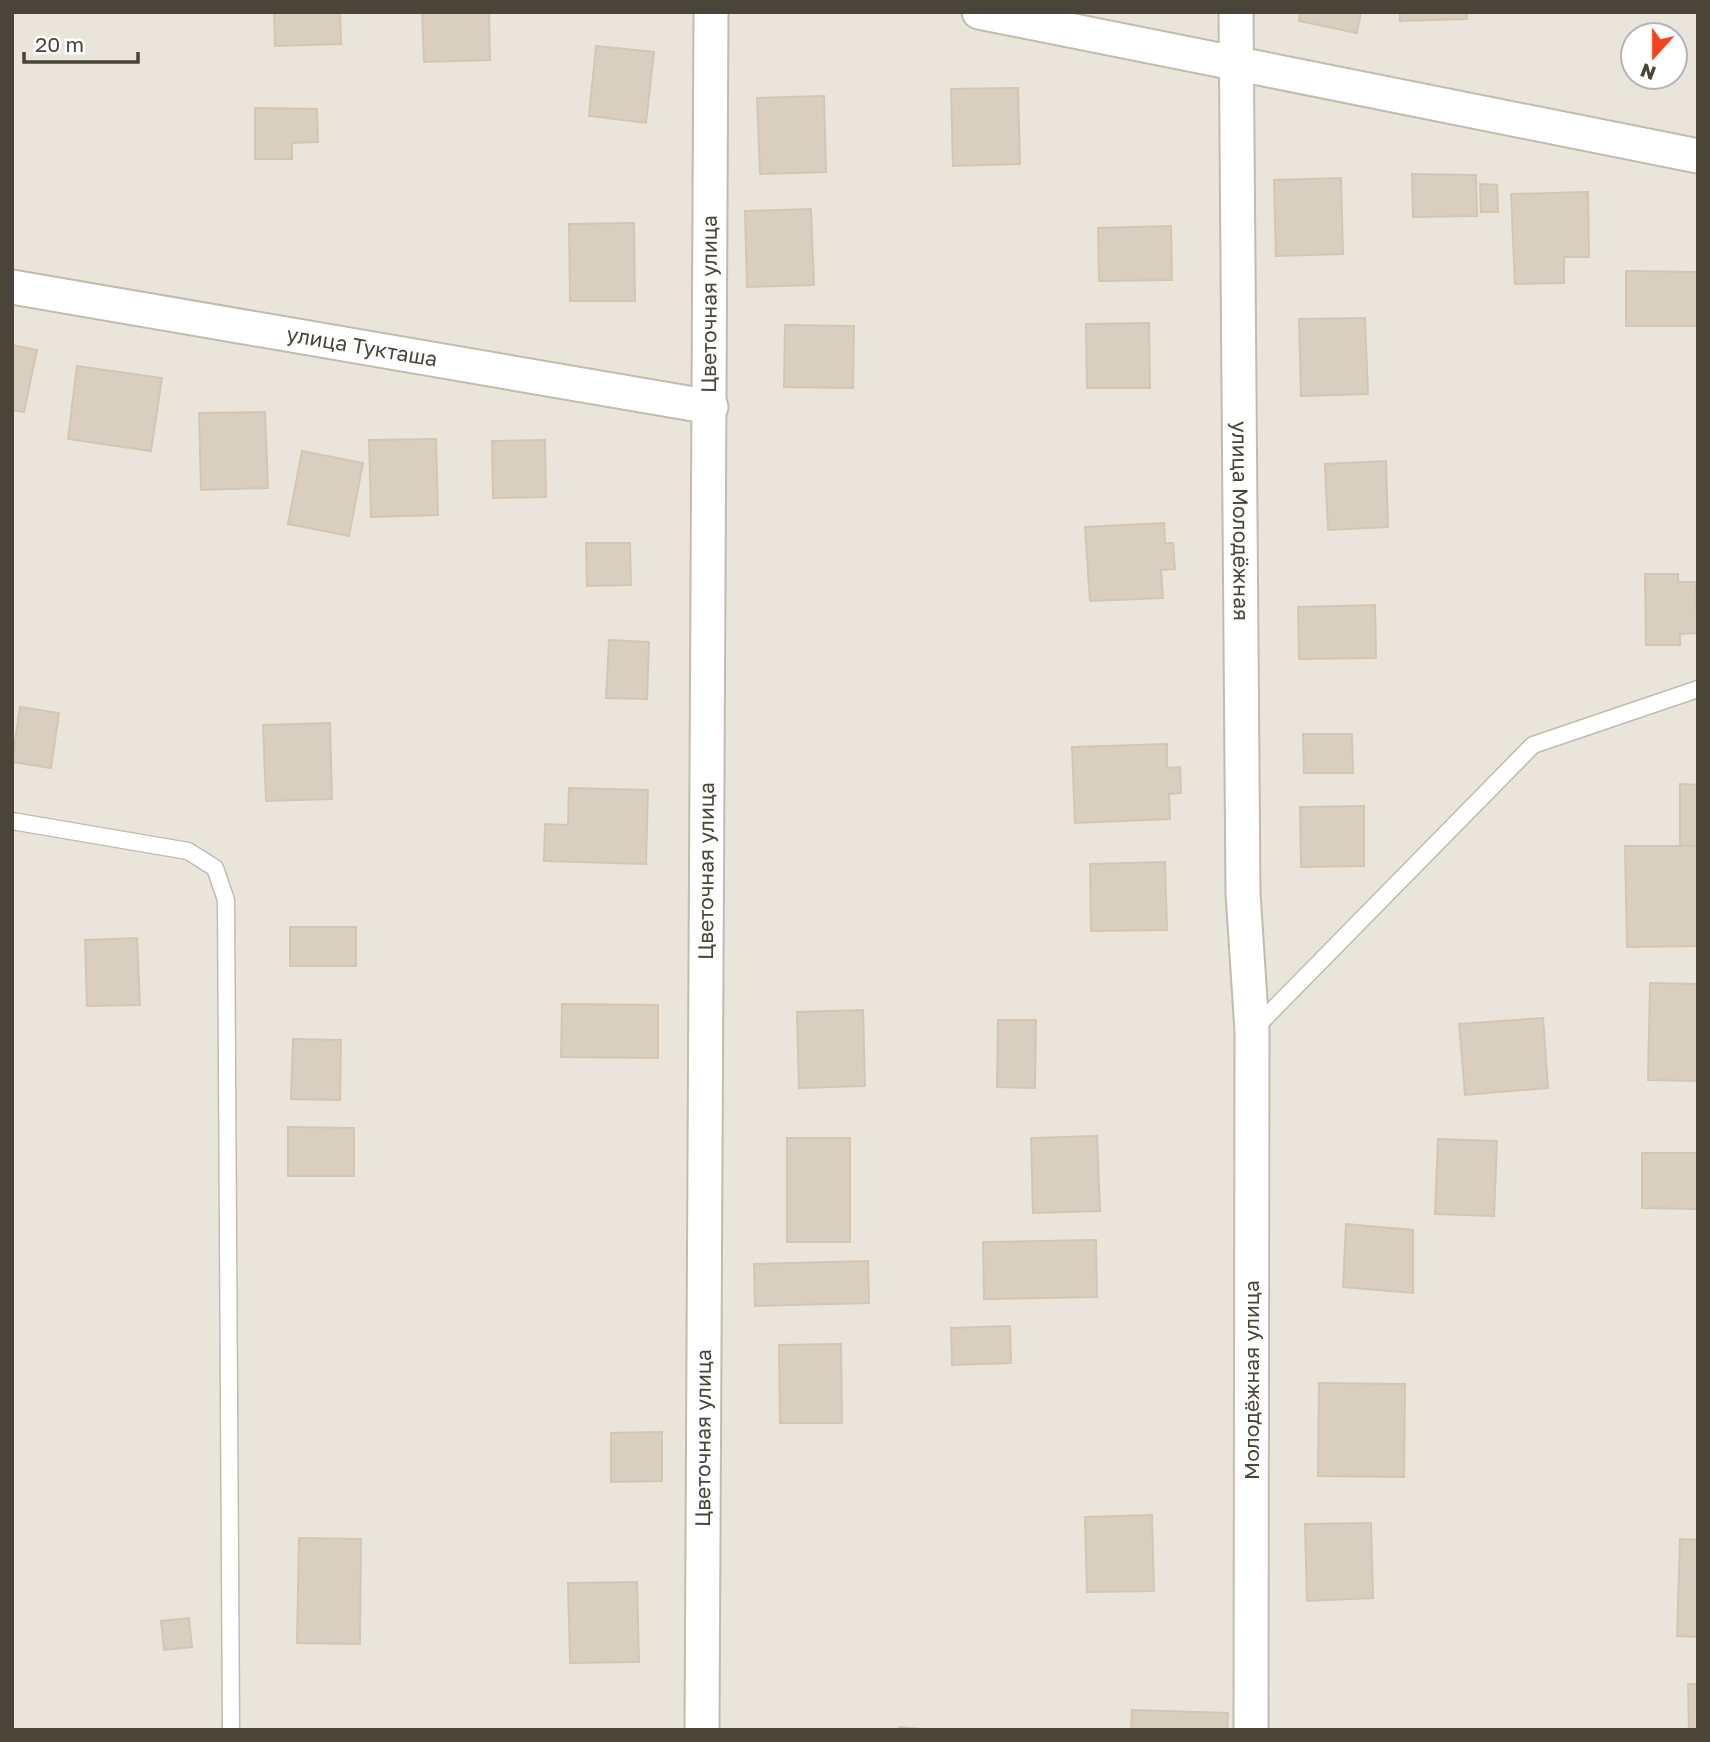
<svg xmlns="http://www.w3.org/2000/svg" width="1710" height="1742" font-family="'Golos Text',sans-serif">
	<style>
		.residential { fill: #eae5da; fill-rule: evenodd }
		.building { fill: #d8cfc1; stroke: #d3c7b4; stroke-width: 2 }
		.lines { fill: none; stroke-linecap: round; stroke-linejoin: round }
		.lane-casing { stroke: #c2bbae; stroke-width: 19 }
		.street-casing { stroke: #c2bbae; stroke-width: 37 }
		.lane { stroke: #fff; stroke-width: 16 }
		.street { stroke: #fff; stroke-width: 33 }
		.labels { text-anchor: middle; stroke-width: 5; stroke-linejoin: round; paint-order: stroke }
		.street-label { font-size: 21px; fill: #4b4439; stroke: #fff }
	</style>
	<rect width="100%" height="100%" fill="#f6f3ec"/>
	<path class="residential" d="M12,12H1698V1730H12ZM1633,35H1675V77H1633Z"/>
	<path class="building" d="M274,12H340L341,44L275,46Z
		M422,12H489L490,60L424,62Z
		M1300,12H1361L1357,33L1299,21Z
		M1400,12H1467V19L1400,21Z
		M596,46L654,52L646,123L589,116Z
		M1018,88L1020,164L953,166L951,89Z
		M824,96L826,172L760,174L757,98Z
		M255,108L317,109L318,142L292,143V159H255Z
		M1412,174L1476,175L1477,216L1413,217Z
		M1341,178L1343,254L1276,256L1274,180Z
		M1480,184L1497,185L1498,212H1481Z
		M1588,192L1589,257H1564V283L1515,284L1511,194Z
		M811,209L814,285L747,287L745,211Z
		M634,223L635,301H570L569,224Z
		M1171,226L1172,280L1099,281L1098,228Z
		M1626,271L1698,272V326H1626Z
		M1365,318L1368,394L1301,396L1299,319Z
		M1149,323L1150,388H1087L1086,324Z
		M785,325L854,326L853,388L784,387Z
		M12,345L37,350L24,412L12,410Z
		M77,366L162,378L151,451L68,439Z
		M265,412L268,488L201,490L199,413Z
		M436,439L438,515L371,517L369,440Z
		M545,440L546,497L493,498L492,441Z
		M302,451L363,463L349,536L288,524Z
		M1386,461L1388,527L1328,530L1325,464Z
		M1164,523L1165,543H1173L1175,569L1161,570L1163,598L1090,601L1085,527Z
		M586,543H630L631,585L587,586Z
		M1645,574H1678V582H1696L1697,633L1680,634V645H1646Z
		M1375,605L1376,658L1299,659L1298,607Z
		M609,640L649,642L647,699L606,698Z
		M20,707L59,713L51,768L12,762Z
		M330,723L332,799L266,801L263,725Z
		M1303,734H1352L1353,773H1304Z
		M1167,744V768L1180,767L1181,793L1169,794L1170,819L1075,823L1072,747Z
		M1680,784L1698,785V846L1680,845Z
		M569,788L648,790L646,864L544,861L545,824L568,825Z
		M1364,806V866L1301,867L1300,807Z
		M1625,846H1698V946L1627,947Z
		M1165,862L1167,930L1091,931L1090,864Z
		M290,927H356V966H290Z
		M137,938L140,1005L87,1006L85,940Z
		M1650,983L1698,984V1081L1648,1080Z
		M562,1004L658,1005V1058L561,1057Z
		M863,1010L865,1086L799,1088L797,1012Z
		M1543,1018L1548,1088L1465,1095L1459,1024Z
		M998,1020H1036L1035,1088L997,1087Z
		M293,1039L341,1040L340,1100L291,1099Z
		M288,1127L354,1128V1176H288Z
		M1097,1136L1100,1211L1033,1213L1031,1138Z
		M787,1138H850V1242H787Z
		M1438,1139L1497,1141L1494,1216L1435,1214Z
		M1642,1153H1698V1209L1642,1208Z
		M1346,1224L1413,1230V1293L1343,1287Z
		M1096,1240L1097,1297L984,1299L983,1242Z
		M868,1261L869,1303L755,1306L754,1264Z
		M1010,1326L1011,1363L952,1365L951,1328Z
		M841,1344L842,1423H780L779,1345Z
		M1319,1383L1405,1384L1404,1477L1318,1476Z
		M662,1432V1481L611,1482V1433Z
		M1152,1515L1154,1591L1087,1592L1085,1517Z
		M1371,1523L1373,1598L1307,1601L1305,1524Z
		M299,1538L361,1539L360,1644L297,1643Z
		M1680,1539L1698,1540V1637L1677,1636Z
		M637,1582L639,1662L570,1663L568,1583Z
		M189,1618L192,1647L164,1650L161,1621Z
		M1688,1684H1698V1730H1689Z
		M1132,1710L1228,1713L1227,1730H1131Z
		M899,1727L933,1730H898Z"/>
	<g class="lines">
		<g class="lane-casing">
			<path id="lane" d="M12,821L188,851L215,868L226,900L231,1730
				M1254,1029L1533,745L1698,689"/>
		</g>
		<g class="street-casing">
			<g id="street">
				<path d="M979,12L1698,156"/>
				<path id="s1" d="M1236,12L1243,893L1252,1031L1251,1730"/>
				<path id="s2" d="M12,287L711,407"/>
				<path id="s3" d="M702,1730L711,12"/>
			</g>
		</g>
		<use href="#lane" class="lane"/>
		<use href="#street" class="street"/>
	</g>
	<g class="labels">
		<g class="street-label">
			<text dy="7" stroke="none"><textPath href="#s3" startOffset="1426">Цветочная улица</textPath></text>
			<text dy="7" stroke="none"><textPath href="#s2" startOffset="355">улица Тукташа</textPath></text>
			<text dy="7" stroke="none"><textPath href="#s1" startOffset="509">улица Молодёжная</textPath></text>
			<text dy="7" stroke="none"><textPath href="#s3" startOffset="859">Цветочная улица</textPath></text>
			<text transform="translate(1252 1380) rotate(-90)" y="7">Молодёжная улица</text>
			<text dy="7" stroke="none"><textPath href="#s3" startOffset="292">Цветочная улица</textPath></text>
		</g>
	</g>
	<rect width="1710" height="1742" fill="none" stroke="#4b4439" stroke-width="28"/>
	<g transform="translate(1654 56) rotate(201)"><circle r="33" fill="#ffffff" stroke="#b7b4b0" stroke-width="2"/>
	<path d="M0-5L12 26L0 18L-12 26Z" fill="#fc3f1d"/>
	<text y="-10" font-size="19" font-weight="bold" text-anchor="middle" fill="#4b4439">N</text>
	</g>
	<path d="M24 52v10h114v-10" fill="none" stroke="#4b4439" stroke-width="3.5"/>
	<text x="35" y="52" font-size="21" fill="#4b4439" stroke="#ffffff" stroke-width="5" paint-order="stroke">20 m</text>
</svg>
